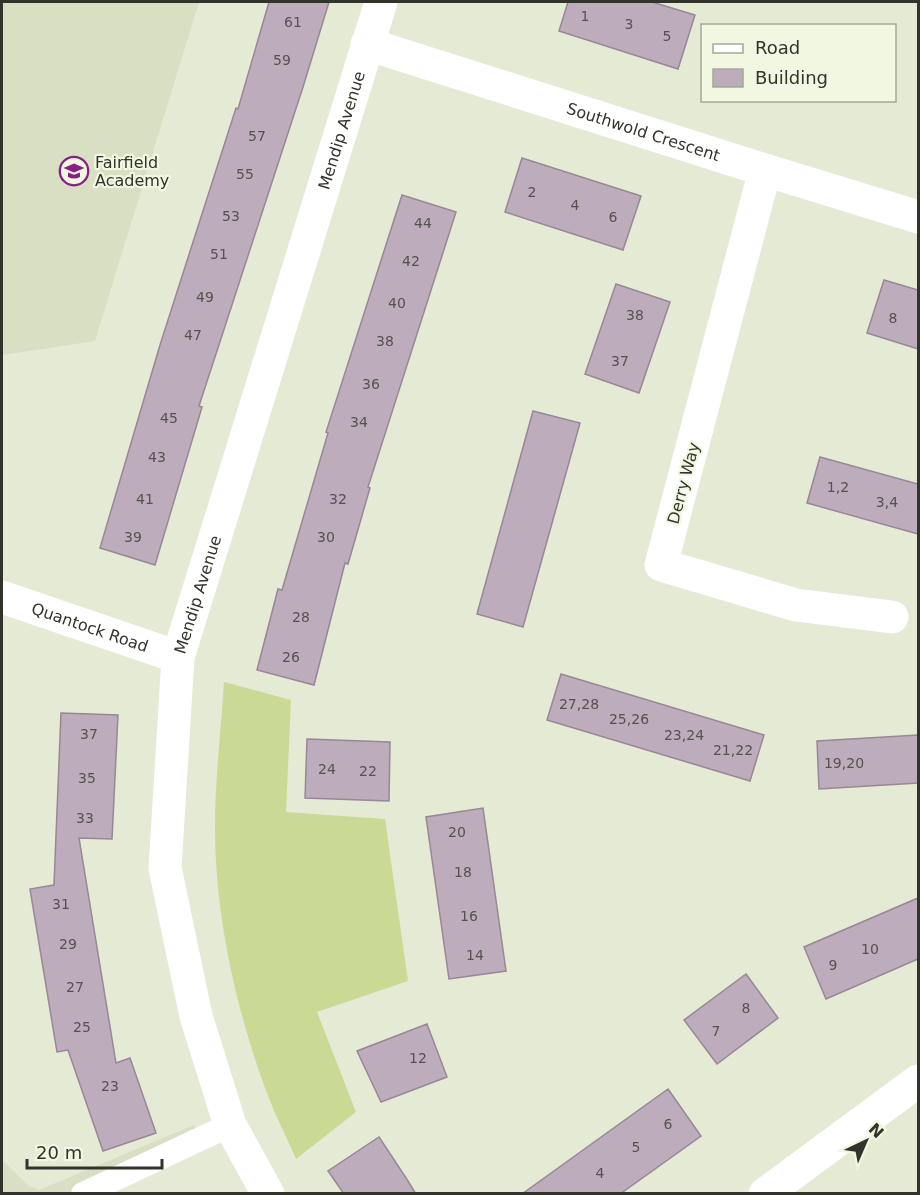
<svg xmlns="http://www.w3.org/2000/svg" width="920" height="1195" font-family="'DejaVu Sans',sans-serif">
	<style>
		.built { fill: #d8dfc2 }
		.grass { fill: #cada95 }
		.building { fill: #bdacbc; stroke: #988796; stroke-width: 1.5 }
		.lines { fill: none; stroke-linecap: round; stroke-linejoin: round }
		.service { stroke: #fff; stroke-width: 24 }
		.minor { stroke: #fff; stroke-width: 33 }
		.labels { text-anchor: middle; stroke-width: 4.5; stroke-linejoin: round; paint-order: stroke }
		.number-label { font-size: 14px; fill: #555250 }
		.street-label { font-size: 16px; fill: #32342c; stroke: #f1f7e1 }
		.poi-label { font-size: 16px; fill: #32342c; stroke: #f1f7e1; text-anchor: start }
	</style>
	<rect width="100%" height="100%" fill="#e4ead4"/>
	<path class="built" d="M2,2H199L95,341L2,355Z
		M194,1125L204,1146L102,1193H2V1160L29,1186L39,1190Z"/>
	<path class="grass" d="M224,682L291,700L286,812L385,819L408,981L317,1012L356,1112L296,1159C287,1138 276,1117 268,1096C237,1014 215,916 215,828C215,779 221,730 224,682Z"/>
	<path class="building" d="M269,2H329L303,87L199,406L202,407L155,565L100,548L160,345L236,108L238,109Z
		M568,2H652L695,15L678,69L559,31Z
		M522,158L641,196L623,250L505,212Z
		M402,195L456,212L368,487L370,488L348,564L345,563L314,685L257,670L278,589L282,590L328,433L326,432Z
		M884,280L918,290V349L867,333Z
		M616,284L670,302L639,393L585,374Z
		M533,411L580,423L523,627L477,614Z
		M820,457L918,484V534L807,503Z
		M561,674L764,735L750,781L547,720Z
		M61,713L118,715L112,839L79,838L116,1063L130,1058L156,1133L103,1151L68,1050L57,1052L30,889L54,885Z
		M918,735V783L819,789L817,741Z
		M307,739L390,742L389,801L305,798Z
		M483,808L506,971L449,979L426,817Z
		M918,898V959L826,999L804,947Z
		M746,974L778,1018L717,1064L684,1020Z
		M427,1024L447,1077L381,1102L357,1051Z
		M668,1089L701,1136L620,1194H522Z
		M379,1137L408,1181L416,1194H344L328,1171Z"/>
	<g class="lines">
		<path class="service" d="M83,1194L230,1125"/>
		<g class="minor">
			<path id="s1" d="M367,44L765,170L918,217"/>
			<path d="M765,170L661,565L796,605L892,617"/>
			<path id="s2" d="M2,597L178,657"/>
			<path id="s3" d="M268,1194L230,1125L196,1016L165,868L178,657L381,2"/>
			<path d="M765,1194L918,1081"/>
		</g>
	</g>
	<defs>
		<g id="school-ring" transform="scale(1.5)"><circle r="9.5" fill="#f1f7e1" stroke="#881f85" stroke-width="1.5"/><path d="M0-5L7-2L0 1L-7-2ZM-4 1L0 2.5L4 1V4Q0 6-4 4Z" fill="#881f85"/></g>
	</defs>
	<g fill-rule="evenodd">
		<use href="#school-ring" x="74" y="171"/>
	</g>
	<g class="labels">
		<g class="number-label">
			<text x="585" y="21">1</text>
			<text x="293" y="27">61</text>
			<text x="629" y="29">3</text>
			<text x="667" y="41">5</text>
			<text x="282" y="65">59</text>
			<text x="257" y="141">57</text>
			<text x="245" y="179">55</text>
			<text x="532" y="197">2</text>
			<text x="575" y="210">4</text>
			<text x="231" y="221">53</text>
			<text x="613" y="222">6</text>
			<text x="423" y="228">44</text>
			<text x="219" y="259">51</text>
			<text x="411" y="266">42</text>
			<text x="205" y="302">49</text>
			<text x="397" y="308">40</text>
			<text x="635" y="320">38</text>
			<text x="893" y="323">8</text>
			<text x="193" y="340">47</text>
			<text x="385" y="346">38</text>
			<text x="620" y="366">37</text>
			<text x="371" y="389">36</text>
			<text x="169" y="423">45</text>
			<text x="359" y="427">34</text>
			<text x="157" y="462">43</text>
			<text x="838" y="492">1,2</text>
			<text x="145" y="504">41</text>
			<text x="338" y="504">32</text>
			<text x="887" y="507">3,4</text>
			<text x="133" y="542">39</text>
			<text x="326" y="542">30</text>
			<text x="301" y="622">28</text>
			<text x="291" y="662">26</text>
			<text x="579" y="709">27,28</text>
			<text x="629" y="724">25,26</text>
			<text x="89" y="739">37</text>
			<text x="684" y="740">23,24</text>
			<text x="733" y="755">21,22</text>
			<text x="844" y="768">19,20</text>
			<text x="327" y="774">24</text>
			<text x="368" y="776">22</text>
			<text x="87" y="783">35</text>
			<text x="85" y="823">33</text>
			<text x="457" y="837">20</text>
			<text x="463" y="877">18</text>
			<text x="61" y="909">31</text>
			<text x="469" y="921">16</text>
			<text x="68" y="949">29</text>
			<text x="870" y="954">10</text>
			<text x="475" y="960">14</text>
			<text x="833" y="970">9</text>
			<text x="75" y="992">27</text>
			<text x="746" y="1013">8</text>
			<text x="82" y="1032">25</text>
			<text x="716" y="1036">7</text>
			<text x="418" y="1063">12</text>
			<text x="110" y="1091">23</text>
			<text x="668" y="1129">6</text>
			<text x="636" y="1152">5</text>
			<text x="600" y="1178">4</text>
		</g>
		<g class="street-label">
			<text dy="6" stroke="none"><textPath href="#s3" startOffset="1107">Mendip Avenue</textPath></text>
			<text dy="6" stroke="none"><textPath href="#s1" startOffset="290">Southwold Crescent</textPath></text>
			<text transform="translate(683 483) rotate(-75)" y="6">Derry Way</text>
			<text dy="6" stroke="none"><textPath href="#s3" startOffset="621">Mendip Avenue</textPath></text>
			<text dy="6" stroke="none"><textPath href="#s2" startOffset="93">Quantock Road</textPath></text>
		</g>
		<g class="poi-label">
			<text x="95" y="168">Fairfield<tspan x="95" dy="18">Academy</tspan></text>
		</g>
	</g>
	<rect width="920" height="1195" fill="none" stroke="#32342c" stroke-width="6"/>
	<rect x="701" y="24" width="195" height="78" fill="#f1f7e1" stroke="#a5a999" stroke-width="1.5"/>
	<rect x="713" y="44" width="30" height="9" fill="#ffffff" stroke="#a5a999" stroke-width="1.5"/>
	<text x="755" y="54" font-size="18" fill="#32342c">Road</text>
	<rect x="713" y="69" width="30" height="18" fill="#bdacbc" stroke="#a5a999" stroke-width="1.5"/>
	<text x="755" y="84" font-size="18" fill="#32342c">Building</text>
	<g transform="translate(866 1141) rotate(44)" stroke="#f1f7e1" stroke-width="4.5" paint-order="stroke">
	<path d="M0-4.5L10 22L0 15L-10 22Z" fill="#32342c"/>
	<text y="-9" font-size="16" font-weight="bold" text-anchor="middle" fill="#32342c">N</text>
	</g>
	<path d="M27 1159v9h135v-9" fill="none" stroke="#32342c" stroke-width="3"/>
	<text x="36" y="1159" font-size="18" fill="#32342c" stroke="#f1f7e1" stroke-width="4.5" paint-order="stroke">20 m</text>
</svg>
